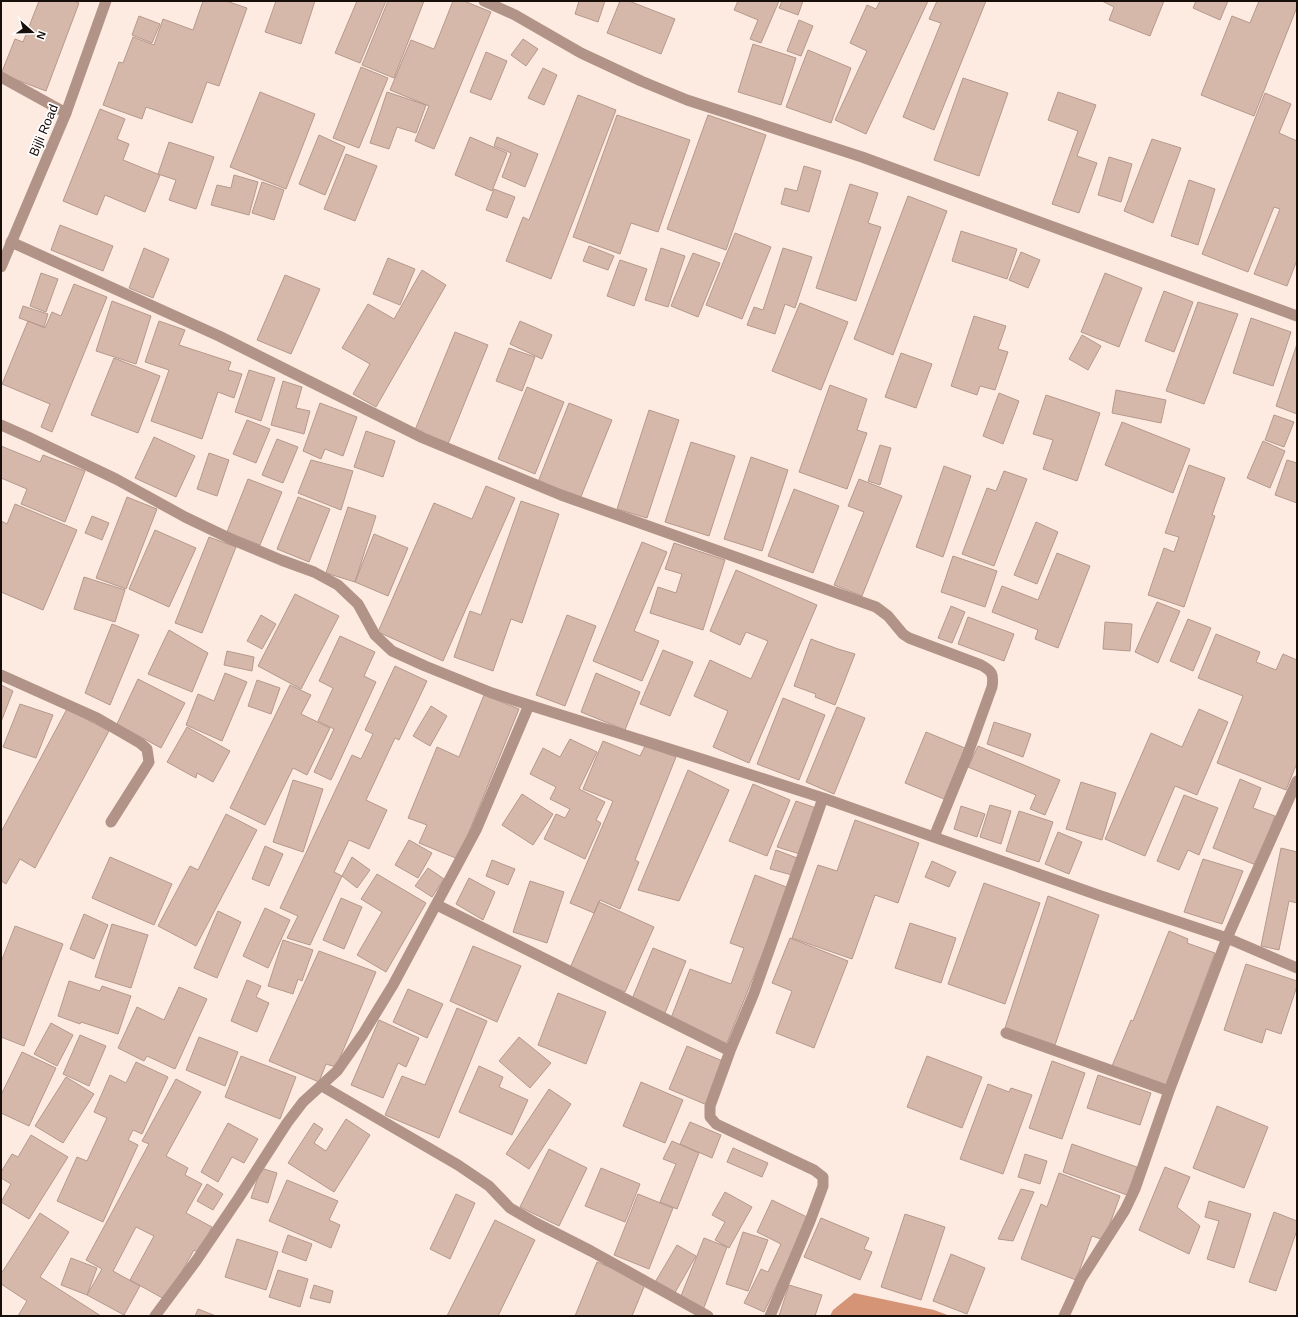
<svg xmlns="http://www.w3.org/2000/svg" width="1298" height="1317" font-family="Helvetica,sans-serif">
	<style>
		.water { fill: #d59476 }
		.building { fill: #d5b8aa; stroke: #b5998c }
		.lines { fill: none; stroke-linecap: round; stroke-linejoin: round }
		.minor { stroke: #b19487; stroke-width: 11 }
		.tertiary { stroke: #b19487; stroke-width: 11 }
		.labels { text-anchor: middle; stroke-width: 3.5; stroke-linejoin: round; paint-order: stroke }
		.street-label { font-size: 13px; fill: #180e0a; stroke: #fff }
	</style>
	<rect width="100%" height="100%" fill="#fdebe2"/>
	<path class="water" d="M854,1293L934,1310L950,1316H830L833,1310Z"/>
	<path class="building" d="M39,1H74L79,3L46,91L1,74L15,39L23,42Z
		M203,1H226L247,8L219,86L207,82L192,123L146,107L142,119L103,105L119,62L123,63L133,37L154,45L163,19L193,30Z
		M276,1H315L301,44L265,32Z
		M357,1H386L360,63L335,53Z
		M388,1H424L394,78L362,65Z
		M453,1H464L491,12L434,149L415,141L429,106L390,90L411,40L434,49Z
		M579,1H605L598,22L575,14Z
		M620,1H629L675,19L661,54L607,33Z
		M738,1H779L761,43L750,39L758,20L734,10Z
		M782,1H803L798,15L779,8Z
		M880,1H928L866,134L835,120L867,51L850,43L867,5L876,9Z
		M937,1H986L934,130L903,117L941,23L929,19Z
		M1102,1H1164L1150,36L1109,20L1114,7Z
		M1196,1H1228L1220,20L1193,8Z
		M1259,1H1297V7L1254,116L1201,95L1232,16L1250,23Z
		M139,16L160,24L152,43L132,35Z
		M799,20L813,26L801,56L787,51Z
		M523,39L538,49L526,66L511,55Z
		M753,44L796,58L781,105L738,92Z
		M808,50L851,68L831,123L786,107Z
		M486,52L507,61L491,100L470,92Z
		M361,67L388,78L359,148L333,138Z
		M543,68L557,75L544,105L528,98Z
		M963,78L1008,93L979,176L934,160Z
		M260,92L315,114L286,189L230,167Z
		M387,92L426,105L416,133L397,127L389,149L370,143Z
		M1058,92L1096,105L1077,156L1097,163L1079,213L1052,204L1078,131L1048,120Z
		M1265,93L1291,104L1279,133L1297,141V260L1287,286L1254,274L1280,209L1274,207L1248,272L1202,254Z
		M578,95L616,110L551,279L506,261L523,217L529,220Z
		M100,109L125,119L117,139L129,144L123,160L160,175L145,212L105,195L97,215L63,201Z
		M617,115L690,140L658,232L631,223L620,254L573,237Z
		M708,115L766,135L726,250L667,229Z
		M319,135L345,147L325,195L299,184Z
		M470,137L507,153L492,191L455,175Z
		M497,137L538,154L525,187L502,177L511,153L494,146Z
		M1152,139L1181,148L1153,223L1124,211Z
		M169,142L214,157L196,209L169,200L176,180L158,174Z
		M346,154L377,166L355,221L324,209Z
		M1109,157L1132,164L1121,202L1098,195Z
		M804,166L821,171L809,212L781,204L785,188L797,191Z
		M234,175L258,182L249,215L211,205L217,185L231,188Z
		M1189,180L1215,189L1198,245L1171,236Z
		M262,182L284,190L274,220L252,213Z
		M850,184L878,193L868,223L881,227L856,301L816,288Z
		M494,189L515,197L507,218L486,210Z
		M908,196L947,211L893,355L854,339Z
		M60,225L113,246L103,271L51,250Z
		M961,231L1017,249L1007,279L952,261Z
		M735,233L771,247L742,319L706,305Z
		M589,246L614,256L608,270L583,261Z
		M144,248L169,259L153,298L129,288Z
		M661,248L685,256L668,307L645,300Z
		M783,248L812,257L795,308L785,304L775,334L747,325L754,307L763,310Z
		M1021,252L1040,260L1028,288L1009,280Z
		M693,253L720,263L698,317L671,306Z
		M388,258L415,269L400,305L373,294Z
		M620,260L647,269L634,306L607,296Z
		M422,270L446,285L376,407L353,394L370,364L342,348L368,304L394,319Z
		M41,273L58,279L46,312L30,306Z
		M1105,273L1142,288L1119,347L1081,332Z
		M285,275L320,289L291,354L257,340Z
		M74,284L107,297L52,432L41,427L50,404L2,384L28,321L45,328L52,312L61,316Z
		M1164,291L1193,302L1174,352L1145,341Z
		M112,301L151,316L136,364L96,351Z
		M1198,302L1238,314L1204,404L1166,391Z
		M800,303L848,322L821,390L772,371Z
		M23,306L48,314L44,327L19,318Z
		M974,316L1006,326L998,349L1008,352L995,390L980,386L977,395L951,386Z
		M1251,318L1291,332L1273,386L1233,373Z
		M159,321L185,330L179,345L231,362L228,370L242,374L234,398L218,392L202,439L151,421L169,370L145,362Z
		M520,321L552,335L542,359L510,344Z
		M455,332L488,345L448,444L415,430Z
		M1082,335L1101,346L1088,370L1069,359Z
		M1297,344V414L1276,406Z
		M509,348L535,357L522,391L496,381Z
		M901,353L932,364L916,408L885,397Z
		M114,358L160,376L138,433L91,415Z
		M249,370L275,378L261,421L235,412Z
		M283,381L302,387L296,408L310,411L304,434L271,425Z
		M830,385L867,399L857,430L867,433L847,489L799,472Z
		M527,387L564,402L535,474L498,459Z
		M1116,390L1166,400L1161,423L1112,413Z
		M999,393L1019,401L1003,444L983,436Z
		M1046,395L1100,413L1077,481L1043,469L1053,440L1033,434Z
		M320,403L357,417L343,456L325,449L321,459L303,451Z
		M569,403L612,420L580,499L538,482Z
		M649,410L679,420L647,518L617,509Z
		M1274,415L1294,422L1284,447L1265,440Z
		M247,420L270,429L256,463L233,454Z
		M1122,422L1190,449L1173,493L1105,465Z
		M366,431L395,441L383,477L354,467Z
		M154,437L195,456L176,497L135,478Z
		M277,439L298,447L283,483L262,475Z
		M1263,441L1285,451L1270,488L1247,478Z
		M691,442L735,456L709,536L665,522Z
		M880,445L891,448L880,485L868,481Z
		M1,446L40,462L43,455L85,471L65,522L21,504L27,489L1,478Z
		M209,453L229,460L217,496L197,489Z
		M751,457L788,470L762,551L724,539Z
		M311,460L353,471L341,510L298,493Z
		M1287,460L1297,463V503L1275,495Z
		M1189,465L1225,478L1212,515L1215,516L1184,607L1148,595L1164,548L1174,552L1179,537L1165,533Z
		M944,466L971,476L943,557L916,547Z
		M1004,471L1027,479L994,566L962,554L987,488L996,491Z
		M248,479L282,492L260,545L227,532Z
		M859,479L902,496L862,596L834,585L864,512L848,506Z
		M486,486L515,498L443,661L378,632L434,503L472,519Z
		M794,489L839,506L813,573L768,556Z
		M127,497L157,509L126,589L96,578Z
		M298,497L330,509L309,562L277,549Z
		M521,501L559,514L522,623L511,619L493,671L454,657L470,611L481,615Z
		M15,504L77,530L43,610L1,592V521L7,524Z
		M348,507L376,516L355,582L326,573Z
		M92,516L109,523L102,540L85,533Z
		M1036,522L1058,532L1037,584L1014,575Z
		M155,530L196,548L169,607L129,589Z
		M374,534L408,548L388,596L355,582Z
		M209,537L236,547L202,633L175,623Z
		M642,542L667,552L634,631L659,641L642,681L593,661Z
		M674,543L725,560L703,630L650,613L658,587L676,593L682,574L665,569Z
		M1057,553L1090,566L1058,648L1035,639L1038,630L992,612L1002,586L1038,600Z
		M953,556L997,571L985,607L941,592Z
		M736,570L817,605L749,763L713,747L728,711L694,696L710,660L751,679L768,641L746,632L740,645L710,631Z
		M84,577L125,590L115,622L74,609Z
		M295,594L339,616L301,689L258,666Z
		M1157,602L1180,611L1158,663L1135,652Z
		M951,606L965,612L952,643L938,638Z
		M261,615L276,624L262,649L247,641Z
		M567,615L596,626L565,706L536,695Z
		M968,617L1014,634L1004,661L958,644Z
		M1188,619L1211,628L1193,671L1170,661Z
		M1105,622L1132,624L1130,651L1103,649Z
		M112,624L139,635L110,705L85,693Z
		M169,630L208,653L192,692L148,674Z
		M1216,634L1260,652L1256,662L1276,670L1283,654L1297,660V763L1286,790L1217,763L1243,696L1198,678Z
		M340,636L375,652L364,676L376,682L331,780L314,772L334,729L318,721L333,688L319,681Z
		M811,639L838,649L855,654L835,705L815,697L816,694L794,686Z
		M663,650L693,662L670,716L640,704Z
		M227,651L254,657L252,671L224,665Z
		M395,666L427,681L399,740L395,738L366,800L387,810L369,849L349,840L334,872L342,876L310,945L287,938L298,916L280,908L352,755L361,759L373,734L365,730Z
		M225,673L247,682L222,741L186,725L198,694L214,701Z
		M596,673L640,692L625,730L581,712Z
		M138,679L185,703L161,748L117,724Z
		M257,680L280,688L271,714L248,706Z
		M1,685L13,691L1,722Z
		M290,685L311,695L301,714L330,728L307,775L293,768L265,825L230,808Z
		M484,695L519,709L458,859L419,843L427,825L408,818L437,747L459,757Z
		M783,698L825,715L799,780L757,764Z
		M20,704L53,715L36,758L3,747Z
		M431,706L447,716L430,746L413,736Z
		M837,707L865,718L834,794L806,782Z
		M67,709L109,731L35,868L20,859L6,884L1,881V832Z
		M1199,709L1228,722L1197,795L1175,786L1145,856L1105,839L1151,733L1182,747Z
		M994,722L1031,734L1023,757L987,744Z
		M187,727L230,751L213,782L197,773L196,778L167,762Z
		M926,732L965,748L944,799L905,783Z
		M570,739L597,752L579,789L605,802L596,820L601,823L585,859L544,839L556,814L565,818L570,809L550,799L556,787L530,774L543,748L560,757Z
		M603,741L640,756L645,746L676,757L635,860L639,862L620,909L600,900L594,913L570,903L613,801L583,789Z
		M978,746L1060,780L1045,815L1030,809L1036,795L968,767Z
		M688,770L729,790L679,901L638,890Z
		M1240,779L1261,788L1253,808L1275,816L1256,865L1213,848Z
		M293,780L323,789L303,852L273,842Z
		M1081,782L1116,793L1102,840L1066,829Z
		M753,784L790,800L767,856L729,841Z
		M522,794L553,814L533,845L502,825Z
		M1184,795L1218,808L1199,855L1188,850L1179,870L1157,861Z
		M796,801L816,808L800,854L777,847Z
		M990,805L1011,811L1001,844L980,837Z
		M961,806L985,814L977,837L954,829Z
		M1019,811L1053,822L1039,862L1006,851Z
		M226,814L257,830L196,946L158,926L190,866L198,870Z
		M855,820L919,843L898,903L875,895L852,959L792,938L818,865L837,871Z
		M1058,832L1082,842L1069,874L1045,864Z
		M409,840L432,853L418,878L395,865Z
		M265,846L283,854L269,886L252,879Z
		M1281,848L1297,852V903L1289,901L1279,950L1261,946Z
		M776,850L797,858L792,875L770,869Z
		M110,857L172,884L154,925L92,898Z
		M352,857L370,870L357,888L342,876Z
		M1203,859L1243,871L1222,924L1184,912Z
		M492,860L515,869L508,885L486,876Z
		M932,861L956,872L949,887L925,877Z
		M428,868L444,879L432,897L415,886Z
		M377,874L426,903L386,972L357,955L382,912L361,899Z
		M755,875L789,888L726,1045L671,1018L690,969L731,984L744,948L730,943Z
		M469,878L495,892L483,920L456,904Z
		M530,881L564,892L547,943L513,932Z
		M984,883L1040,903L1005,1004L948,984Z
		M1048,896L1099,915L1055,1045L1005,1028Z
		M341,898L362,907L344,949L323,940Z
		M599,902L654,927L625,992L570,968Z
		M265,908L290,920L268,968L243,956Z
		M218,911L241,922L217,978L194,968Z
		M84,914L108,925L94,959L70,949Z
		M910,923L956,938L941,983L895,968Z
		M112,924L148,935L131,988L95,977Z
		M15,926L63,944L24,1046L1,1037V962Z
		M1169,931L1188,939L1187,943L1215,953L1166,1085L1112,1066L1131,1020L1133,1021Z
		M790,938L848,961L814,1048L776,1033L792,991L772,983Z
		M283,940L313,950L302,981L298,979L293,994L268,986Z
		M473,946L521,966L497,1022L450,1001Z
		M653,948L686,961L665,1013L632,999Z
		M319,951L376,972L336,1067L326,1064L319,1082L269,1061Z
		M1246,964L1297,981V986L1281,1034L1266,1029L1262,1043L1224,1030Z
		M247,980L261,986L256,997L269,1003L257,1032L231,1021Z
		M69,981L100,991L102,986L131,996L118,1034L81,1022L80,1024L58,1016Z
		M179,987L207,999L175,1069L147,1056L144,1061L118,1048L137,1007L164,1020Z
		M408,989L443,1004L427,1038L393,1022Z
		M558,993L606,1012L586,1064L538,1045Z
		M457,1008L487,1021L439,1138L385,1115L402,1076L425,1085Z
		M379,1020L419,1038L406,1067L398,1063L383,1098L351,1085Z
		M51,1023L73,1035L57,1066L34,1054Z
		M80,1035L106,1046L89,1086L63,1074Z
		M199,1037L238,1052L225,1086L186,1070Z
		M519,1037L551,1063L530,1088L499,1061Z
		M687,1046L725,1062L707,1105L669,1089Z
		M22,1052L56,1068L29,1126L1,1113V1095Z
		M241,1056L296,1077L280,1119L225,1097Z
		M927,1056L982,1077L962,1128L907,1107Z
		M1052,1061L1085,1073L1062,1139L1029,1128Z
		M136,1062L168,1077L142,1134L133,1130L128,1140L138,1145L103,1222L57,1201L77,1157L87,1161L107,1118L94,1112L110,1075L126,1083Z
		M479,1066L503,1077L499,1087L528,1100L512,1135L459,1112Z
		M1098,1075L1151,1093L1140,1125L1087,1108Z
		M66,1077L94,1094L63,1143L35,1126Z
		M176,1079L201,1092L166,1156L188,1168L185,1175L202,1184L186,1213L212,1227L199,1253L194,1250L166,1300L130,1280L154,1236L136,1227L113,1271L140,1286L124,1315L87,1295L102,1269L86,1260L149,1144L142,1141Z
		M641,1082L683,1100L665,1143L623,1126Z
		M988,1084L1009,1092L1011,1088L1032,1095L1003,1174L960,1159Z
		M549,1089L571,1104L529,1169L506,1154Z
		M1217,1106L1268,1127L1244,1188L1193,1168Z
		M346,1119L370,1135L334,1192L288,1163L314,1123L323,1129L314,1143L326,1151Z
		M690,1122L721,1135L712,1158L680,1144Z
		M228,1123L258,1139L244,1163L232,1157L218,1182L201,1172Z
		M31,1135L68,1157L29,1219L1,1202L11,1184L1,1178V1172L12,1154L18,1157Z
		M672,1141L699,1153L677,1209L660,1202L676,1164L663,1159Z
		M1072,1144L1137,1167L1127,1195L1063,1172Z
		M733,1148L768,1163L762,1177L727,1162Z
		M549,1149L587,1168L559,1226L520,1207Z
		M1025,1154L1047,1161L1040,1184L1018,1177Z
		M1165,1167L1190,1177L1177,1207L1200,1226L1189,1254L1139,1230Z
		M261,1168L277,1173L268,1203L251,1198Z
		M601,1168L640,1184L625,1222L585,1206Z
		M1059,1173L1120,1196L1104,1240L1092,1236L1076,1280L1021,1259L1041,1204L1047,1207Z
		M287,1180L338,1201L329,1220L340,1225L331,1248L269,1221Z
		M207,1184L223,1194L213,1210L197,1201Z
		M1021,1189L1034,1192L1013,1241L998,1239Z
		M725,1192L752,1207L729,1248L715,1240L725,1222L712,1215Z
		M456,1194L475,1203L450,1259L430,1249Z
		M638,1194L673,1208L649,1269L614,1255Z
		M772,1200L809,1218L764,1312L744,1303L761,1269L768,1272L781,1244L757,1232Z
		M1209,1201L1251,1214L1234,1268L1207,1259L1219,1221L1205,1217Z
		M1274,1212L1297,1221V1230L1276,1291L1249,1282Z
		M40,1213L69,1232L40,1277L101,1316H18L27,1301L1,1284V1274Z
		M905,1214L945,1227L921,1300L881,1287Z
		M821,1218L869,1238L864,1249L872,1252L860,1280L804,1257Z
		M495,1220L535,1240L498,1316H447Z
		M743,1232L768,1240L748,1291L726,1284Z
		M288,1235L312,1244L306,1261L282,1252Z
		M704,1238L727,1247L703,1310L679,1301Z
		M237,1239L278,1252L266,1290L225,1277Z
		M677,1245L696,1256L673,1296L654,1284Z
		M951,1254L985,1268L967,1314L933,1301Z
		M71,1258L97,1268L87,1295L61,1285Z
		M597,1262L646,1282L632,1316H575Z
		M278,1270L308,1279L300,1307L269,1297Z
		M314,1285L333,1291L330,1303L310,1298Z
		M789,1285L822,1295L815,1316H779Z
		M198,1309L216,1316H195Z"/>
	<g class="lines">
		<path class="minor" d="M1,77L66,113
			M11,242L219,336L423,438L561,495L876,607L888,616L903,634L909,638L981,665C992,671 994,674 992,687L967,756L934,837
			M1,425L28,437L116,479L185,517L233,540L281,560L314,572L338,585L358,604L375,635L392,651L425,666L492,693L529,705L708,761L823,798L1098,895L1227,938L1297,968
			M1,675L97,718L140,743L147,749L149,762L111,822
			M437,905L730,1051
			M1006,1033L1169,1091
			M322,1086L458,1165L489,1186L510,1208L536,1223L591,1251L708,1316
			M155,1316L196,1261L238,1199L287,1123L303,1102L337,1071L363,1034L393,985L476,830L529,705
			M770,1316L810,1221L823,1186V1177L814,1170L716,1124L710,1117V1106L730,1051L754,993L823,798
			M1064,1316L1081,1279L1125,1210L1135,1189L1169,1091L1227,938L1297,781"/>
		<path class="tertiary" d="M484,1L515,15L581,53L641,81L687,100L862,157L1297,316
			M1,267L66,113L106,1"/>
	</g>
	<g class="labels">
		<g class="street-label">
			<text transform="translate(43 130) rotate(-67)" y="5">Bijli Road</text>
		</g>
	</g>
	<rect width="1298" height="1317" fill="none" stroke="#180e0a" stroke-width="4"/>
	<g transform="translate(32 32) rotate(110)" stroke="#ffffff" stroke-width="3" paint-order="stroke">
	<path d="M0-3L7 15L0 10L-7 15Z" fill="#180e0a"/>
	<text y="-6" font-size="11" font-weight="bold" text-anchor="middle" fill="#180e0a">N</text>
	</g>
</svg>
